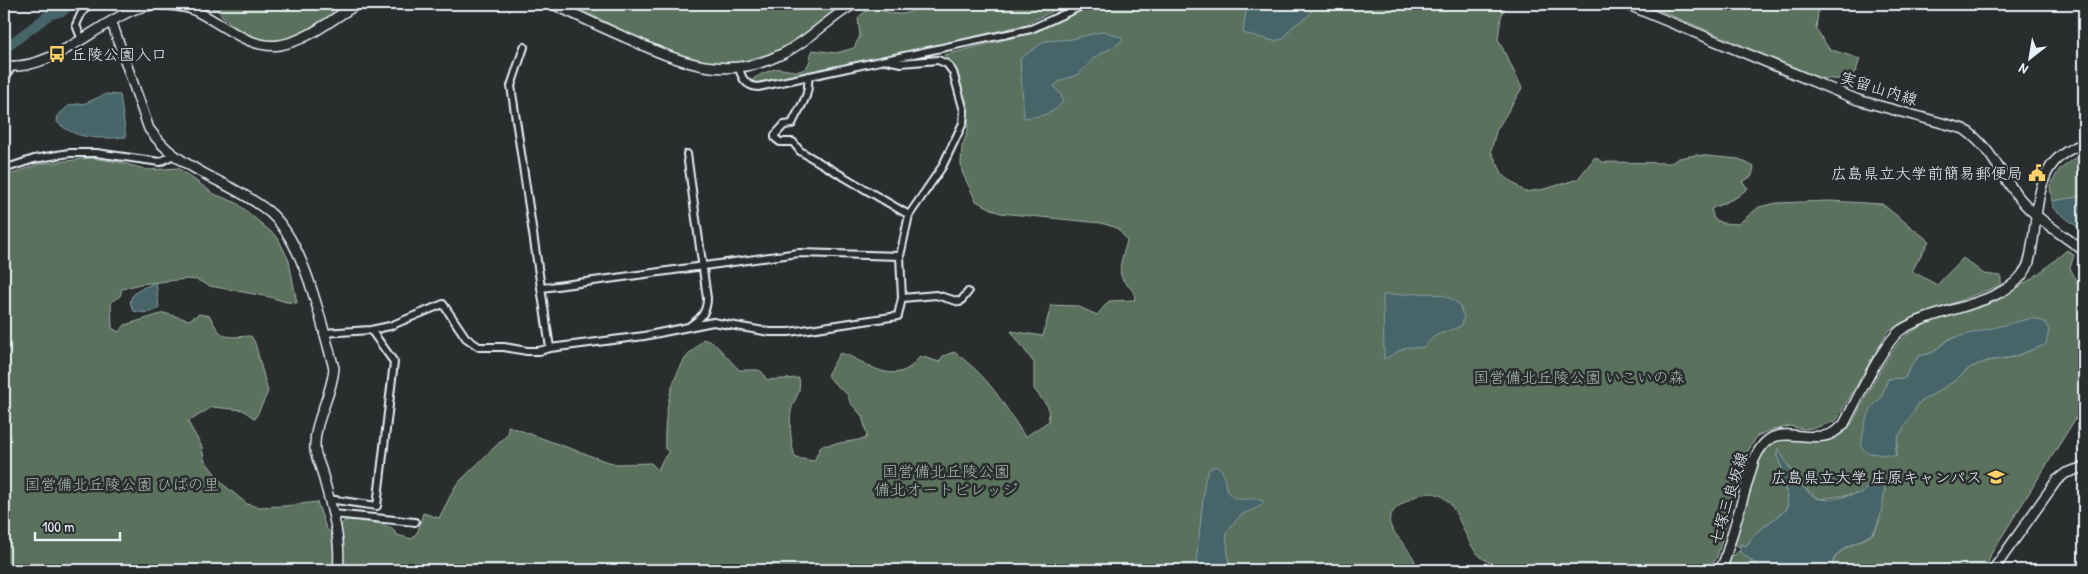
<svg xmlns="http://www.w3.org/2000/svg" width="2088" height="574" font-family="'Patrick Hand','Klee One',sans-serif">
	<style>
		.green { fill: #5a715d; stroke: #a1b1aa; fill-rule: evenodd }
		.water { fill: #476568; stroke: #879da2 }
		.lines { fill: none; stroke-linecap: round; stroke-linejoin: round }
		.river { stroke: #476568; stroke-width: 10 }
		.street-casing { stroke: #e8f1f8; stroke-width: 10 }
		.secondary-casing { stroke: #e8f1f8; stroke-width: 12 }
		.street { stroke: #2a2d2e; stroke-width: 6 }
		.secondary { stroke: #2a2d2e; stroke-width: 9 }
		.labels { text-anchor: middle; stroke-width: 5; stroke-linejoin: round; paint-order: stroke }
		.poi-label { font-size: 16px; fill: #e8f1f8; stroke: #2a2d2e; text-anchor: end }
		.street-label { font-size: 16px; fill: #e8f1f8; stroke: #2a2d2e }
		.park-label { font-size: 16px; fill: #a8b7b2; stroke: #2a2d2e }
	</style>
	<rect width="100%" height="100%" fill="#2a2d2e"/>
	<filter id="ink" filterUnits="userSpaceOnUse"><feTurbulence type="fractalNoise" baseFrequency=".02" numOctaves="2"/><feDisplacementMap in="SourceGraphic" scale="10" xChannelSelector="R" yChannelSelector="G"/><feConvolveMatrix kernelMatrix="1 2 1 2 8 2 1 2 1" color-interpolation-filters="sRGB"/></filter>
	<g filter="url(#ink)">
		<path class="green" d="M200,4H327L334,14L302,32L278,42L263,41L239,31L215,9Z
			M570,4H844C824,18 803,36 781,48C766,56 740,63 722,63C678,62 611,24 570,4Z
			M925,4H1068L1024,25L799,77L753,84V79C759,75 768,71 775,69C785,67 801,77 808,65C811,60 810,54 813,50L836,53L854,48L860,36L858,18C874,0 882,15 902,14C910,13 918,7 925,4Z
			M1094,4H1506L1501,17L1498,39L1522,88L1496,131L1491,151L1503,175L1525,192L1545,189L1578,179L1595,157L1602,162L1671,163L1679,158L1696,155L1739,159L1754,167L1752,176L1742,182L1748,188L1737,197L1711,209L1714,219L1722,223L1738,224L1759,207L1777,203L1829,201L1882,204L1929,241L1912,271L1937,285L1963,258L1984,274L2001,276V285L1908,320L1888,331L1836,421L1814,428L1803,429L1790,426L1769,431L1757,436L1745,456L1717,557L1709,570H1508C1500,565 1489,564 1481,557C1456,537 1459,469 1405,502C1374,521 1397,532 1410,553C1414,558 1416,564 1418,570H4V177L39,164L91,158L119,162L148,170L178,168L214,194L237,203L278,238L289,261L297,303L286,302L270,297L210,286L197,280L186,279L140,284L122,289L120,296L111,302L112,328L119,332L125,325L164,313L189,320L199,314L210,316C222,341 226,337 251,336L255,343L268,392L255,419L243,410L212,407L188,422L202,447L204,459L209,466L224,485L247,504L257,507L285,506L317,502L326,528L340,543L338,529L344,521L353,519L381,524L392,528L397,535L412,539L418,531L423,513L439,518L456,485L508,434V426L605,461L617,464L651,463L658,470L662,461L669,451L665,449C664,419 668,385 685,359C690,352 698,346 703,339L714,343L739,370H758L762,372L767,380L799,378C802,393 794,398 791,411C789,422 791,449 796,458L814,461L821,446L865,439L867,435L862,416L850,402L848,395L835,384L827,375L840,353C862,358 885,383 909,368C913,365 917,360 920,356L939,362L943,356L954,352C990,378 1001,400 1025,437L1049,421L1048,407L1034,389V363L1011,331L1043,336L1051,305L1077,306L1097,315L1109,301L1135,300C1134,287 1129,289 1123,280C1116,269 1125,251 1127,240L1117,228L1101,223L1000,213L976,201L962,172L961,163L962,147L968,130V107L956,72L944,55L1039,31Z
			M1649,4H1819L1816,29L1829,49L1860,59L1856,71L1846,80L1820,78L1647,5Z
			M2084,152V196L2052,201L2050,186L2059,170Z
			M2067,250L2074,255L2070,268C2083,291 2088,310 2080,336L2084,341V405L1991,554L1985,570H1833C1829,550 1858,544 1871,535C1883,526 1880,504 1885,490L1820,499C1800,489 1789,467 1778,449L1777,456L1782,468L1779,476L1788,495L1787,509L1756,533L1746,546L1741,544L1739,547L1734,543L1760,460C1782,418 1814,456 1843,433C1851,427 1856,417 1860,408C1872,388 1889,348 1907,335C1936,314 1973,308 2005,294C2028,284 2048,266 2067,250ZM2006,326L2042,346L2013,357L1987,361L1971,367L1953,382L1919,403L1898,437L1896,456L1872,407L1881,398L1888,379L1905,378L1910,367L1919,356L1932,353L1949,339Z
			M1739,551L1764,570H1724L1730,555L1733,556Z"/>
		<path class="water" d="M1247,4C1264,4 1300,0 1311,12L1308,16L1292,27L1283,39L1274,41L1243,33Z
			M1104,31L1123,38L1120,43L1094,58L1079,74L1060,81L1054,86L1061,95L1063,101C1055,115 1039,116 1024,118L1020,59L1045,41L1072,39Z
			M106,94L120,95L126,137C101,139 76,140 57,122L58,115L70,105L86,103Z
			M2084,196V232L2053,208L2052,201Z
			M156,282L159,308C151,314 143,313 134,311C122,294 144,288 156,282Z
			M1429,293L1446,296L1459,304L1464,318L1461,326L1435,336L1422,348L1407,347L1384,359L1383,295Z
			M2032,318L2045,322L2049,330L2046,344L2042,346L2013,357L1987,361L1971,367L1953,382L1919,403L1898,437L1895,450L1896,456L1867,453L1861,447L1865,422L1872,407L1881,398L1888,379L1905,378L1910,367L1919,356L1932,353L1949,339Z
			M1778,448C1786,462 1803,496 1820,499C1833,502 1849,494 1863,493L1872,479L1885,483C1885,493 1880,526 1873,532C1862,544 1828,547 1833,570H1764L1739,551L1741,544L1746,546L1756,533L1787,509L1788,495L1779,476L1782,468L1777,456Z
			M1218,466C1228,474 1221,490 1233,497C1241,502 1253,496 1263,501V504L1259,507L1241,515L1226,532L1229,564L1196,565L1205,479L1210,468Z"/>
		<g class="lines">
			<path class="river" d="M4,49L49,15L63,11L69,4"/>
			<g class="street-casing">
				<path id="street" d="M82,40L76,25L81,14L89,4
					M524,47L511,86L550,348
					M739,68C742,79 746,86 758,87L1031,29L1086,4
					M808,76C810,99 800,105 792,124L784,125L775,135V138L780,142H793L800,151L909,215
					M4,81L11,67
					M687,154L707,298C707,311 702,318 691,325
					M4,169L34,159L69,153H96L160,162L173,155
					M542,288L799,253L900,256
					M902,298L936,295L960,302L968,292
					M323,333L371,330L390,326L443,304L466,338L479,347H504L527,351H539L550,348L644,336L713,322L770,332H789L898,316L902,298L900,256L909,215L942,167L963,123L964,111L953,72L947,64L938,60L901,63L886,60
					M328,499L377,506L394,362L371,330
					M333,514L415,522"/>
			</g>
			<g class="secondary-casing">
				<path id="secondary" d="M158,4C171,5 185,5 196,11C221,23 250,50 280,45C310,40 332,18 358,4
					M553,4C578,16 603,28 629,39C681,63 727,82 782,54C809,41 829,18 854,4
					M1626,4L1858,100L1964,129C1994,150 1999,174 2021,200C2038,220 2063,235 2084,251
					M112,23L149,129C156,138 163,147 173,154C202,177 240,188 268,211C305,241 321,323 334,368C332,397 313,421 315,450C316,457 320,465 322,472C330,503 342,538 338,570
					M4,66C52,71 93,26 135,9C141,7 148,6 154,4
					M1720,570L1725,559L1754,460C1771,421 1792,440 1824,436C1832,435 1838,430 1844,424C1856,402 1883,343 1901,330C1936,307 2006,306 2026,269C2031,261 2031,250 2033,240C2039,200 2037,157 2084,144
					M1993,570L2057,480L2066,473L2084,467"/>
			</g>
			<use href="#street" class="street"/>
			<use href="#secondary" class="secondary"/>
		</g>
	</g>
	<defs>
		<g id="bus-bare" transform="scale(1.35)"><path d="M-5-6H5V4H4V6H2V4H-2V6H-4V4H-5ZM-3.5-4V0h7V-4ZM-3.5 1.2v1.5H-2V1.2ZM2 1.2v1.5H3.5V1.2Z" fill="#ffd166" stroke="#2a2d2e" stroke-width="2.5" paint-order="stroke"/></g>
		<g id="civic-bare" transform="scale(1.35)"><path d="M-.6-6.5H3V-4.5H.6V-3L4-1V1h2V6H-6V1h2V-1L-.6-3ZM-1.2 2.5V6h2.4V2.5Z" fill="#ffd166" stroke="#2a2d2e" stroke-width="2.5" paint-order="stroke"/></g>
		<g id="university-bare" transform="scale(1.35)"><path d="M0-5L7-2L0 1L-7-2ZM-4 1L0 2.5L4 1V4Q0 6-4 4Z" fill="#ffd166" stroke="#2a2d2e" stroke-width="2.5" paint-order="stroke"/></g>
	</defs>
	<g fill-rule="evenodd">
		<use href="#bus-bare" x="57" y="54"/>
		<use href="#civic-bare" x="2037" y="173"/>
		<use href="#university-bare" x="1996" y="477"/>
	</g>
	<g class="labels">
		<g class="poi-label">
			<text x="71" y="60" text-anchor="start">丘陵公園入口</text>
			<text x="2023" y="179">広島県立大学前簡易郵便局</text>
			<text x="1982" y="483">広島県立大学 庄原キャンパス</text>
		</g>
		<g class="street-label">
			<text transform="translate(1879 88) rotate(17)" y="6">実留山内線</text>
			<text transform="translate(1728 498) rotate(-73)" y="6">七塚三良坂線</text>
		</g>
		<g class="park-label">
			<text x="1579" y="383">国営備北丘陵公園 いこいの森</text>
			<text x="946" y="477">国営備北丘陵公園<tspan x="946" dy="18">備北オートビレッジ</tspan></text>
			<text x="122" y="490">国営備北丘陵公園 ひばの里</text>
		</g>
	</g>
	<rect width="2088" height="574" fill="none" stroke="#2a2d2e" stroke-width="20"/>
	<rect x="10" y="10" width="2068" height="554" fill="none" stroke="#e8f1f8" stroke-width="2" filter="url(#ink)"/>
	<g transform="translate(2030 58) rotate(211)" stroke="#2a2d2e" stroke-width="4" paint-order="stroke">
	<path d="M0-4L9 19L0 12L-9 19Z" fill="#e8f1f8"/>
	<text y="-8" font-size="14" font-weight="bold" text-anchor="middle" fill="#e8f1f8">N</text>
	</g>
	<path d="M35 532v8h85v-8" fill="none" stroke="#e8f1f8" stroke-width="2.5"/>
	<text x="42" y="532" font-size="15" fill="#e8f1f8" stroke="#2a2d2e" stroke-width="4" paint-order="stroke">100 m</text>
</svg>
